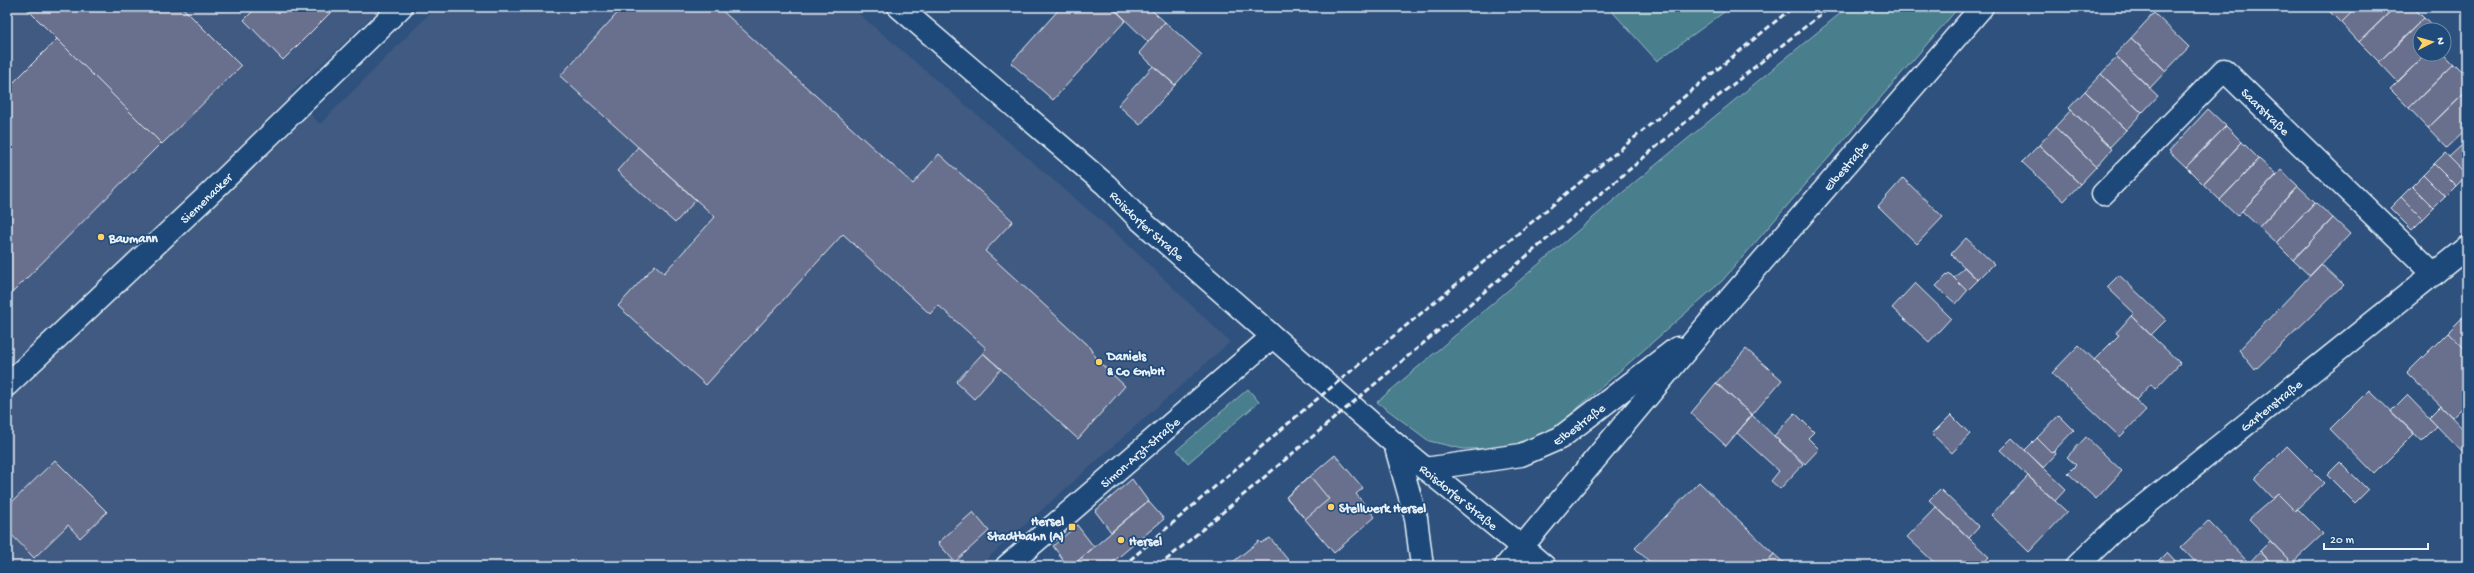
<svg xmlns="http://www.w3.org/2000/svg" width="2474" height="573" font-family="'Gochi Hand',sans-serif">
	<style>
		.built { fill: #3f5a82 }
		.green { fill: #497e8c; stroke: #98b8c2 }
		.building { fill: #686f8d; stroke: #e8f1f8 }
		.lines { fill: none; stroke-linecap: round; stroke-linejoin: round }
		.street-casing { stroke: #e8f1f8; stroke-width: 25 }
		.secondary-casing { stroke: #e8f1f8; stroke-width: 25 }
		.street { stroke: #1f4a7a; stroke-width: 22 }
		.secondary { stroke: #1f4a7a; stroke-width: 22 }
		.rail { stroke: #e8f1f8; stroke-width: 3; stroke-dasharray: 6 3; stroke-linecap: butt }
		.poi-dot { fill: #ffd166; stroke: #1f4a7a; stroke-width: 1.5 }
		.labels { text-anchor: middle; stroke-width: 3.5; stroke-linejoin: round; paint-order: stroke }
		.street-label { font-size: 13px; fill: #e8f1f8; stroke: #1f4a7a }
		.poi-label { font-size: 13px; font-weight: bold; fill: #e8f1f8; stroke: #1f4a7a; text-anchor: start }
	</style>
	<rect width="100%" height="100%" fill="#2e517e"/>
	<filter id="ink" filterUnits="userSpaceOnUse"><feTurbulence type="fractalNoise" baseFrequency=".025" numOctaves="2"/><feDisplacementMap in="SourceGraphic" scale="8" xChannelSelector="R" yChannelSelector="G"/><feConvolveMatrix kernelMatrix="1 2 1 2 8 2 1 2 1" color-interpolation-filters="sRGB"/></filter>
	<g filter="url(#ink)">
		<path class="built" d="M7,7H382L290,94L320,124L436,7H851L1119,236L1230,342L979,566H7Z"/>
		<path class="green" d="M1608,7H1731L1657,61Z
			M1848,7H1959L1722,281L1554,429L1511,448L1463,449L1429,441L1377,402L1635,182Z
			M1248,389L1259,402L1188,463L1177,450Z"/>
		<path class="building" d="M25,7H182L241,66L162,144Z
			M257,7L267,9L269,7H336L283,60L244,20Z
			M623,7H718L913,184L939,154L1013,221L985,251L1087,344L1099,362L1125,386L1078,439L983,353L986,348L938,305L930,314L843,234L706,385L618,306L655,265L664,273L715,217L560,76Z
			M1061,7H1112L1126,20L1053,100L1011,63Z
			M1112,7H1148L1165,22L1148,42Z
			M2325,7H2357L2341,23Z
			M2357,7H2395L2359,42L2341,23Z
			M2395,7H2413L2424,18L2379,62L2359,42Z
			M2154,13L2189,47L2166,71L2131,38Z
			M2424,18L2435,30H2420V54H2426L2398,82L2379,62Z
			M1165,22L1202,55L1175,85L1139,53Z
			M2131,38L2166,71L2150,88L2115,55Z
			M57,39L161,143L7,298V89Z
			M2426,54H2444L2454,64L2409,108L2390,89Z
			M2117,57L2158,96L2142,113L2101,74Z
			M2454,64L2467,77V90L2428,128L2409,108Z
			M1153,66L1175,85L1140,125L1118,105Z
			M2101,74L2142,113L2126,130L2085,91Z
			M2467,90V129L2447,148L2428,128Z
			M2085,91L2126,130L2110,147L2069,108Z
			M2208,109L2226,126L2186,167L2169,151Z
			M2071,110L2112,149L2096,167L2055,127Z
			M2226,126L2242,142L2203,184L2186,167Z
			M2055,127L2096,167L2080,184L2039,145Z
			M2467,140V153L2461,146Z
			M2242,142L2259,159L2220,200L2203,184Z
			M2039,145L2080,184L2064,201L2022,162Z
			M2461,146L2467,153V175L2449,157Z
			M638,147L696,200L675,223L617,171Z
			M2445,153L2467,175L2456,186L2434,164Z
			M2259,159L2277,175L2237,216L2220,200Z
			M2434,164L2456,186L2445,197L2423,175Z
			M2281,170L2298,186L2259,227L2242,211Z
			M2423,175L2445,197L2434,208L2412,186Z
			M1903,178L1943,217L1917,244L1878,206Z
			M2298,186L2315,202L2276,243L2259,227Z
			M2412,186L2434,208L2423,219L2401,197Z
			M2401,197L2423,219L2412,230L2390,208Z
			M2315,202L2333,218L2293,260L2276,243Z
			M2333,218L2350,234L2310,276L2293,260Z
			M1966,238L1994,264L1978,280L1951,254Z
			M2321,264L2343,285L2255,370L2239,350Z
			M1964,267L1978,280L1967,291L1954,278Z
			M1949,273L1967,291L1956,304L1936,286Z
			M2119,275L2166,320L2151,335L2131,316L2134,313L2107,287Z
			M1915,283L1951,318L1929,342L1892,308Z
			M2467,313V351L2448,332Z
			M2131,316L2180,363L2155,389L2151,384L2136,400L2094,360L2119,335L2116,333Z
			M2448,332L2467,351V402L2452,417L2407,373Z
			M2079,345L2146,410L2120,437L2052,373Z
			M1746,349L1782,380L1752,415L1716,383Z
			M983,353L1001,369L974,399L956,382Z
			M1716,383L1752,415L1726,446L1691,413Z
			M2369,390L2414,434L2374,474L2330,429Z
			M2407,395L2437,426L2422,441L2391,411Z
			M2441,406L2467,433V457L2429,418Z
			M1795,413L1814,432L1808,438L1819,449L1805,464L1774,436Z
			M1752,415L1803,464L1780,489L1771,481L1779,471L1737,433Z
			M1951,415L1970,434L1952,453L1932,434Z
			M2059,415L2074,430L2052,453L2037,438Z
			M2086,437L2122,471L2096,499L2068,473L2076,465L2067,457Z
			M2012,438L2066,489L2055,501L2000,450Z
			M2037,438L2052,453L2054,451L2056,454L2043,468L2025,450Z
			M2287,446L2324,483L2295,511L2278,494L2273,499L2254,479Z
			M1335,455L1363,488L1356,494L1375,517L1334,553L1286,497Z
			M55,460L107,512L80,538L68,525L34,558L7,530V507Z
			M2340,462L2368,490L2355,503L2327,475Z
			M1310,476L1329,499L1305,519L1286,497Z
			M2028,476L2067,512L2029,552L1991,515Z
			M1132,479L1148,501L1111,532L1095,511Z
			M1699,482L1774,554L1763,566H1654L1635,548Z
			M1940,489L1979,527L1969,538L1929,500Z
			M2278,494L2295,511L2298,509L2323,534L2292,563L2249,519Z
			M1148,501L1164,519L1108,566H1072Z
			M1936,507L1989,557L1981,566H1938L1907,537Z
			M973,512L989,531L955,562L938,543Z
			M2208,521L2249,563L2250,566H2199L2181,547Z
			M1077,525L1094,547L1072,566H1068L1053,546Z
			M1270,538L1293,566H1228L1259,541L1261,543Z
			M2270,541L2292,563L2290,566H2274L2260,551Z
			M2260,551L2274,566H2250L2249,563Z
			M2167,552L2180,566H2159L2156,563Z
			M1774,554L1787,566H1763Z"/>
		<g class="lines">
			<g class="street-casing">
				<g id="street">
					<path id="s1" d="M2103,194L2224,70L2434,274"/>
					<path id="s2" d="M7,385L205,198L401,7"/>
					<path d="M1523,548L1544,566"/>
					<path id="s3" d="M1007,566L1272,337"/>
					<path id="s4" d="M2077,566L2112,532L2467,247"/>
				</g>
			</g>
			<g class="secondary-casing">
				<g id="secondary">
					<path id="s5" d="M899,7L1106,185L1138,218L1395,444L1523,548"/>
					<path d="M1395,444L1416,518L1422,566"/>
					<path id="s6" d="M1425,469L1521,455L1560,438L1677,348"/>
					<path id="s7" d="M1506,566L1708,324L1982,7"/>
				</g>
			</g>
			<use href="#street" class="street"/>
			<use href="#secondary" class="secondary"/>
			<path class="rail" d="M1123,566L1305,409L1793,7
				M1159,566L1687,121L1830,7"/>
		</g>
	</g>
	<g class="poi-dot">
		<circle cx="101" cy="237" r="4"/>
		<circle cx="1099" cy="362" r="4"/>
		<circle cx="1331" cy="507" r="4"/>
		<rect x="1068" y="523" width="8" height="8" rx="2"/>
		<circle cx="1121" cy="540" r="4"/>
	</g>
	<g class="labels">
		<g class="street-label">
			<text dy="5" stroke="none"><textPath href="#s1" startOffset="232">Saarstraße</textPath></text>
			<text dy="5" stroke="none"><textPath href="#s7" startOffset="525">Elbestraße</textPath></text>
			<text dy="5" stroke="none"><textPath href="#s2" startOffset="273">Siemenacker</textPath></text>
			<text dy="5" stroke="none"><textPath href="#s5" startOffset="331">Roisdorfer Straße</textPath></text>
			<text dy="5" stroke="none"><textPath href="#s4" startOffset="252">Gartenstraße</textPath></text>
			<text dy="5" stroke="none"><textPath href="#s6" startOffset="163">Elbestraße</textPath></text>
			<text dy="5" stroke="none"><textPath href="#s3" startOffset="175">Simon-Arzt-Straße</textPath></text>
			<text dy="5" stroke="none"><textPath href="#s5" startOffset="744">Roisdorfer Straße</textPath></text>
		</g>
		<g class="poi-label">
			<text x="109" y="242">Baumann</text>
			<text x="1107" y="360">Daniels<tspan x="1107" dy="15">&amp; Co GmbH</tspan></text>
			<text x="1339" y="512">Stellwerk Hersel</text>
			<text x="1064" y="525" text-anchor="end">Hersel<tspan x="1064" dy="15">Stadtbahn (A)</tspan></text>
			<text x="1129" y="545">Hersel</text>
		</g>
	</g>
	<rect width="2474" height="573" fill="none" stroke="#1f4a7a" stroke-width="24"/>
	<rect x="12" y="12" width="2450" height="549" fill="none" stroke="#e8f1f8" stroke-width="1.5" filter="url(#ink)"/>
	<g transform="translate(2432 42) rotate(84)"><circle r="19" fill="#1f4a7a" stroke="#6f8dac"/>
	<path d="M0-3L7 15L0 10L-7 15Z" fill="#ffd166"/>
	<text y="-6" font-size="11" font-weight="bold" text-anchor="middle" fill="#e8f1f8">N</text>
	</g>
	<path d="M2324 543v6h104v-6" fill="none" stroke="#e8f1f8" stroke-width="2"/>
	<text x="2330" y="543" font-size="12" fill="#e8f1f8" stroke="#1f4a7a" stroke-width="3" paint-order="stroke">20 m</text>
</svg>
